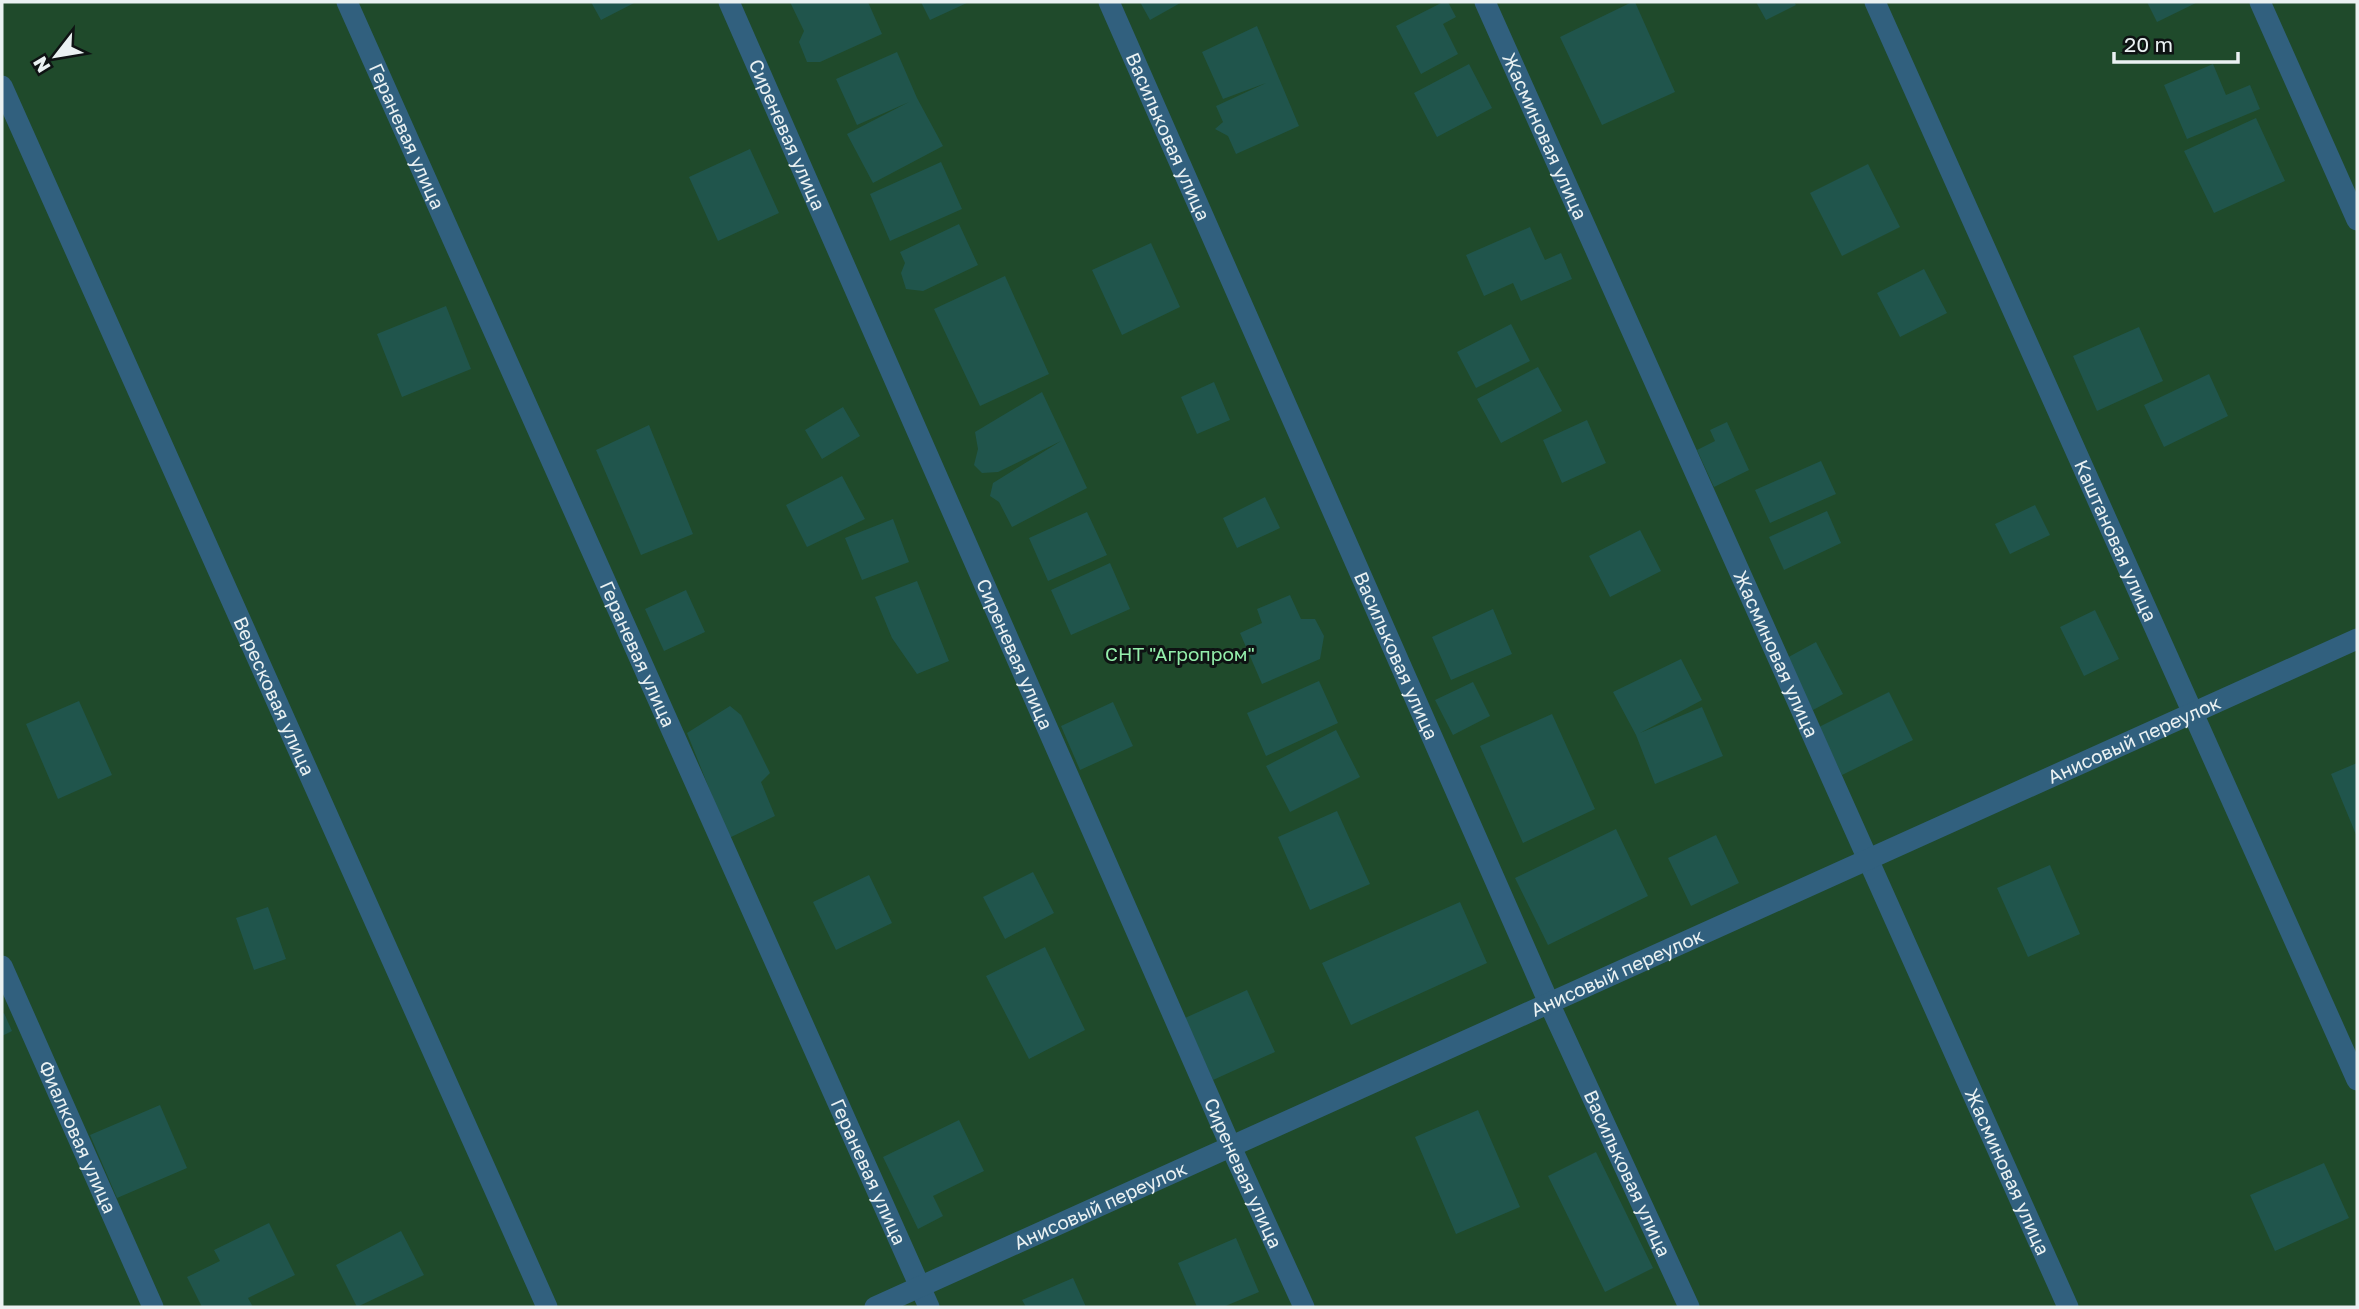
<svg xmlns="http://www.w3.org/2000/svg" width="2359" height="1309" font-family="'Golos Text',sans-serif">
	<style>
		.green { fill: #1f4a2b }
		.building { fill: #20554c }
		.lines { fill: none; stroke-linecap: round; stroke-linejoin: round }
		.minor { stroke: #31607e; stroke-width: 21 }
		.labels { text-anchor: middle; stroke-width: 6; stroke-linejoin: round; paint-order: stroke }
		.street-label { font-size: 19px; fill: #eaf1f2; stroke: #0e1313 }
		.park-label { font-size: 19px; fill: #94eeab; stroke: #0e1313 }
	</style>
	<rect width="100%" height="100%" fill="#212b2d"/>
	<path class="green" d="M2,2H2357V1307H2Z"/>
	<path class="building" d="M591,2H636L601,20Z
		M790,2H868L882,34L820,62H807L799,42L804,31Z
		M921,2H969L930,20Z
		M1140,2H1182L1150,20Z
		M1443,2H1448L1456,17L1443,24L1458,54L1421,74L1396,26Z
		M1632,2H1635L1675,92L1602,125L1560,37Z
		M1756,2H1794L1796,5L1766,20Z
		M2147,2H2198L2157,22Z
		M1257,26L1299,126L1236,154L1228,136L1215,129L1223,122L1216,106L1266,83L1223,99L1202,52Z
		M897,52L917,98L943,146L873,183L847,134L909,102L857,125L836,79Z
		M1469,64L1492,108L1437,137L1414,93Z
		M2213,64L2226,95L2250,85L2260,109L2187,139L2164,85Z
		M2256,118L2285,181L2214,213L2184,151Z
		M750,149L779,213L718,241L689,177Z
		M941,162L962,209L890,241L870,194Z
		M1868,164L1900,227L1842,256L1810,193Z
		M959,224L978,265L923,291L906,289L901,273L905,263L900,252Z
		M1530,227L1545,260L1561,253L1572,279L1521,301L1513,283L1484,296L1466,255Z
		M1151,243L1180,307L1122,335L1092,270Z
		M1924,269L1947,313L1900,337L1877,293Z
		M1005,276L1049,374L980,406L934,309Z
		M446,306L471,369L402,397L377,334Z
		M1511,324L1530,361L1476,388L1457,352Z
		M2139,327L2163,381L2097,411L2073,356Z
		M1538,367L1562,411L1501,443L1477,399Z
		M2209,374L2228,416L2164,447L2144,405Z
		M1214,382L1230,420L1197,434L1181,397Z
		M1042,392L1087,488L1012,527L999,502L990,496L993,483L1061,441L998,472L982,473L974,465L978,449L975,432Z
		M843,407L860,436L822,459L805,430Z
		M1587,420L1606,463L1562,483L1543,440Z
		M1727,422L1749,470L1714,487L1697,450L1715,441L1710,430Z
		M649,425L693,534L641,555L596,450Z
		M1821,461L1836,494L1770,523L1755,490Z
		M842,476L865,519L807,547L786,505Z
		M1265,497L1280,528L1237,548L1223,518Z
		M2035,505L2050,535L2010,554L1995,524Z
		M1827,511L1841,543L1784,570L1769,537Z
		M1087,512L1107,555L1048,581L1029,538Z
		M893,519L909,562L862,580L845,538Z
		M1640,530L1661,571L1610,597L1589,556Z
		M1110,563L1130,609L1071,635L1051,590Z
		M917,581L949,661L917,674L892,638L875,597Z
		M686,590L705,632L664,651L645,609Z
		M1290,595L1301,619H1315L1324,636L1320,659L1262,684L1240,633L1262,623L1257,609Z
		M1493,609L1512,654L1451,680L1432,637Z
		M2095,610L2119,659L2084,676L2060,627Z
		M1816,642L1843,694L1813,710L1785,659Z
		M1681,659L1702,700L1640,733L1702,707L1723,756L1655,784L1636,735L1613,692Z
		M1319,681L1338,723L1266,756L1247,713Z
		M1473,682L1490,716L1453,735L1435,700Z
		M1889,692L1913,740L1842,775L1819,727Z
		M79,701L112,775L58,799L26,724Z
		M1113,702L1133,746L1080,770L1061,726Z
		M730,706L741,715L770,773L761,782L775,816L729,838L687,733Z
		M1552,714L1595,809L1523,843L1480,746Z
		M1336,730L1360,777L1290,812L1266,766Z
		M2357,763V837L2331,774Z
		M1337,811L1370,884L1310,910L1278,837Z
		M1616,829L1648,896L1548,945L1515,878Z
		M1716,835L1739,883L1691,906L1668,858Z
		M2050,865L2080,934L2028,957L1997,888Z
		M1033,872L1054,913L1005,939L983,897Z
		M869,875L892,923L836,950L813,902Z
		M1460,902L1487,963L1351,1025L1322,963Z
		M268,907L286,959L254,970L236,918Z
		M1045,947L1085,1030L1029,1059L986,976Z
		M1247,990L1275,1052L1213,1080L1185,1018Z
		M4,1013L12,1031L2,1036V1014Z
		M160,1105L187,1168L117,1198L90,1135Z
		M1478,1110L1520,1207L1456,1234L1415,1137Z
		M959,1120L984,1171L933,1196L943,1216L918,1229L883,1157Z
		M1596,1152L1653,1268L1605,1292L1548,1176Z
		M2324,1163L2349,1218L2275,1251L2250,1195Z
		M269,1223L295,1275L248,1298L253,1307H202L187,1277L220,1261L214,1250Z
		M401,1231L424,1275L357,1307L336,1265Z
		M1236,1238L1259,1292L1223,1307H1197L1178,1263Z
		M1073,1278L1086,1307H1026L1022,1300Z"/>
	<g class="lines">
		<g class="minor">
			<path id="s1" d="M347,2L929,1307"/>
			<path id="s2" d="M729,2L1231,1147L1304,1307"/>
			<path id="s3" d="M1109,2L1549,1003L1689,1307"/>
			<path id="s4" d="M1485,2L2068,1307"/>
			<path id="s5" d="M1875,2L2357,1080"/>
			<path d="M2260,2L2357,220"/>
			<path id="s6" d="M2,86L547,1307"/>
			<path id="s7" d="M2,966L153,1307"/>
			<path id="s8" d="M875,1307L2357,639"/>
		</g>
	</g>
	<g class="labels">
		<g class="street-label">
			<text dy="7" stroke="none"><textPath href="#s2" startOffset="145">Сиреневая улица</textPath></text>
			<text dy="7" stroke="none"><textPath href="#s1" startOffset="147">Гераневая улица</textPath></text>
			<text dy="7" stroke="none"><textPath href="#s3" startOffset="147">Васильковая улица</textPath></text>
			<text dy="7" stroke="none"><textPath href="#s4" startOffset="147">Жасминовая улица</textPath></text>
			<text dy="7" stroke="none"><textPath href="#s5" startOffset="590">Каштановая улица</textPath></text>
			<text dy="7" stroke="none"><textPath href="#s1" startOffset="714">Гераневая улица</textPath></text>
			<text dy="7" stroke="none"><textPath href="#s4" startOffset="714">Жасминовая улица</textPath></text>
			<text dy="7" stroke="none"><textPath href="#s2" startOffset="712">Сиреневая улица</textPath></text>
			<text dy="7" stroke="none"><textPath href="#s3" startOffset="714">Васильковая улица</textPath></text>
			<text dy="7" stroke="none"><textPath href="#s6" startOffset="668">Вересковая улица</textPath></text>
			<text dy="7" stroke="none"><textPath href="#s8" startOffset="1381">Анисовый переулок</textPath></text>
			<text dy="7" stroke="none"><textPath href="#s8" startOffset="814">Анисовый переулок</textPath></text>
			<text dy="7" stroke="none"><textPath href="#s7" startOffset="187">Фиалковая улица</textPath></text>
			<text dy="7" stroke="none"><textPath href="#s1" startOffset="1281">Гераневая улица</textPath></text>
			<text dy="7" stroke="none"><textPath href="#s4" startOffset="1281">Жасминовая улица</textPath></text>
			<text dy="7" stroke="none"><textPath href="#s3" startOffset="1281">Васильковая улица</textPath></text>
			<text dy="7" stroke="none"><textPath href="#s2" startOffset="1279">Сиреневая улица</textPath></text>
			<text dy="7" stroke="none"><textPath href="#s8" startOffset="247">Анисовый переулок</textPath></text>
		</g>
		<g class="park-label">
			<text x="1180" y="661">СНТ "Агропром"</text>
		</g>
	</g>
	<rect width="2359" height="1309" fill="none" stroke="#eaf1f2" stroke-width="7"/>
	<g transform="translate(56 56) rotate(239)" stroke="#0e1313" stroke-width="5" paint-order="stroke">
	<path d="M0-5L12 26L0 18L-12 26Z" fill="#eaf1f2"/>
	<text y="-10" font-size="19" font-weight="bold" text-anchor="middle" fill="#eaf1f2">N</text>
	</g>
	<path d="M2114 52v10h124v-10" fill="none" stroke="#eaf1f2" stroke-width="3.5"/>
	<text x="2124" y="52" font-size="21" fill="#eaf1f2" stroke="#0e1313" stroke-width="5" paint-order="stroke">20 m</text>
</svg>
